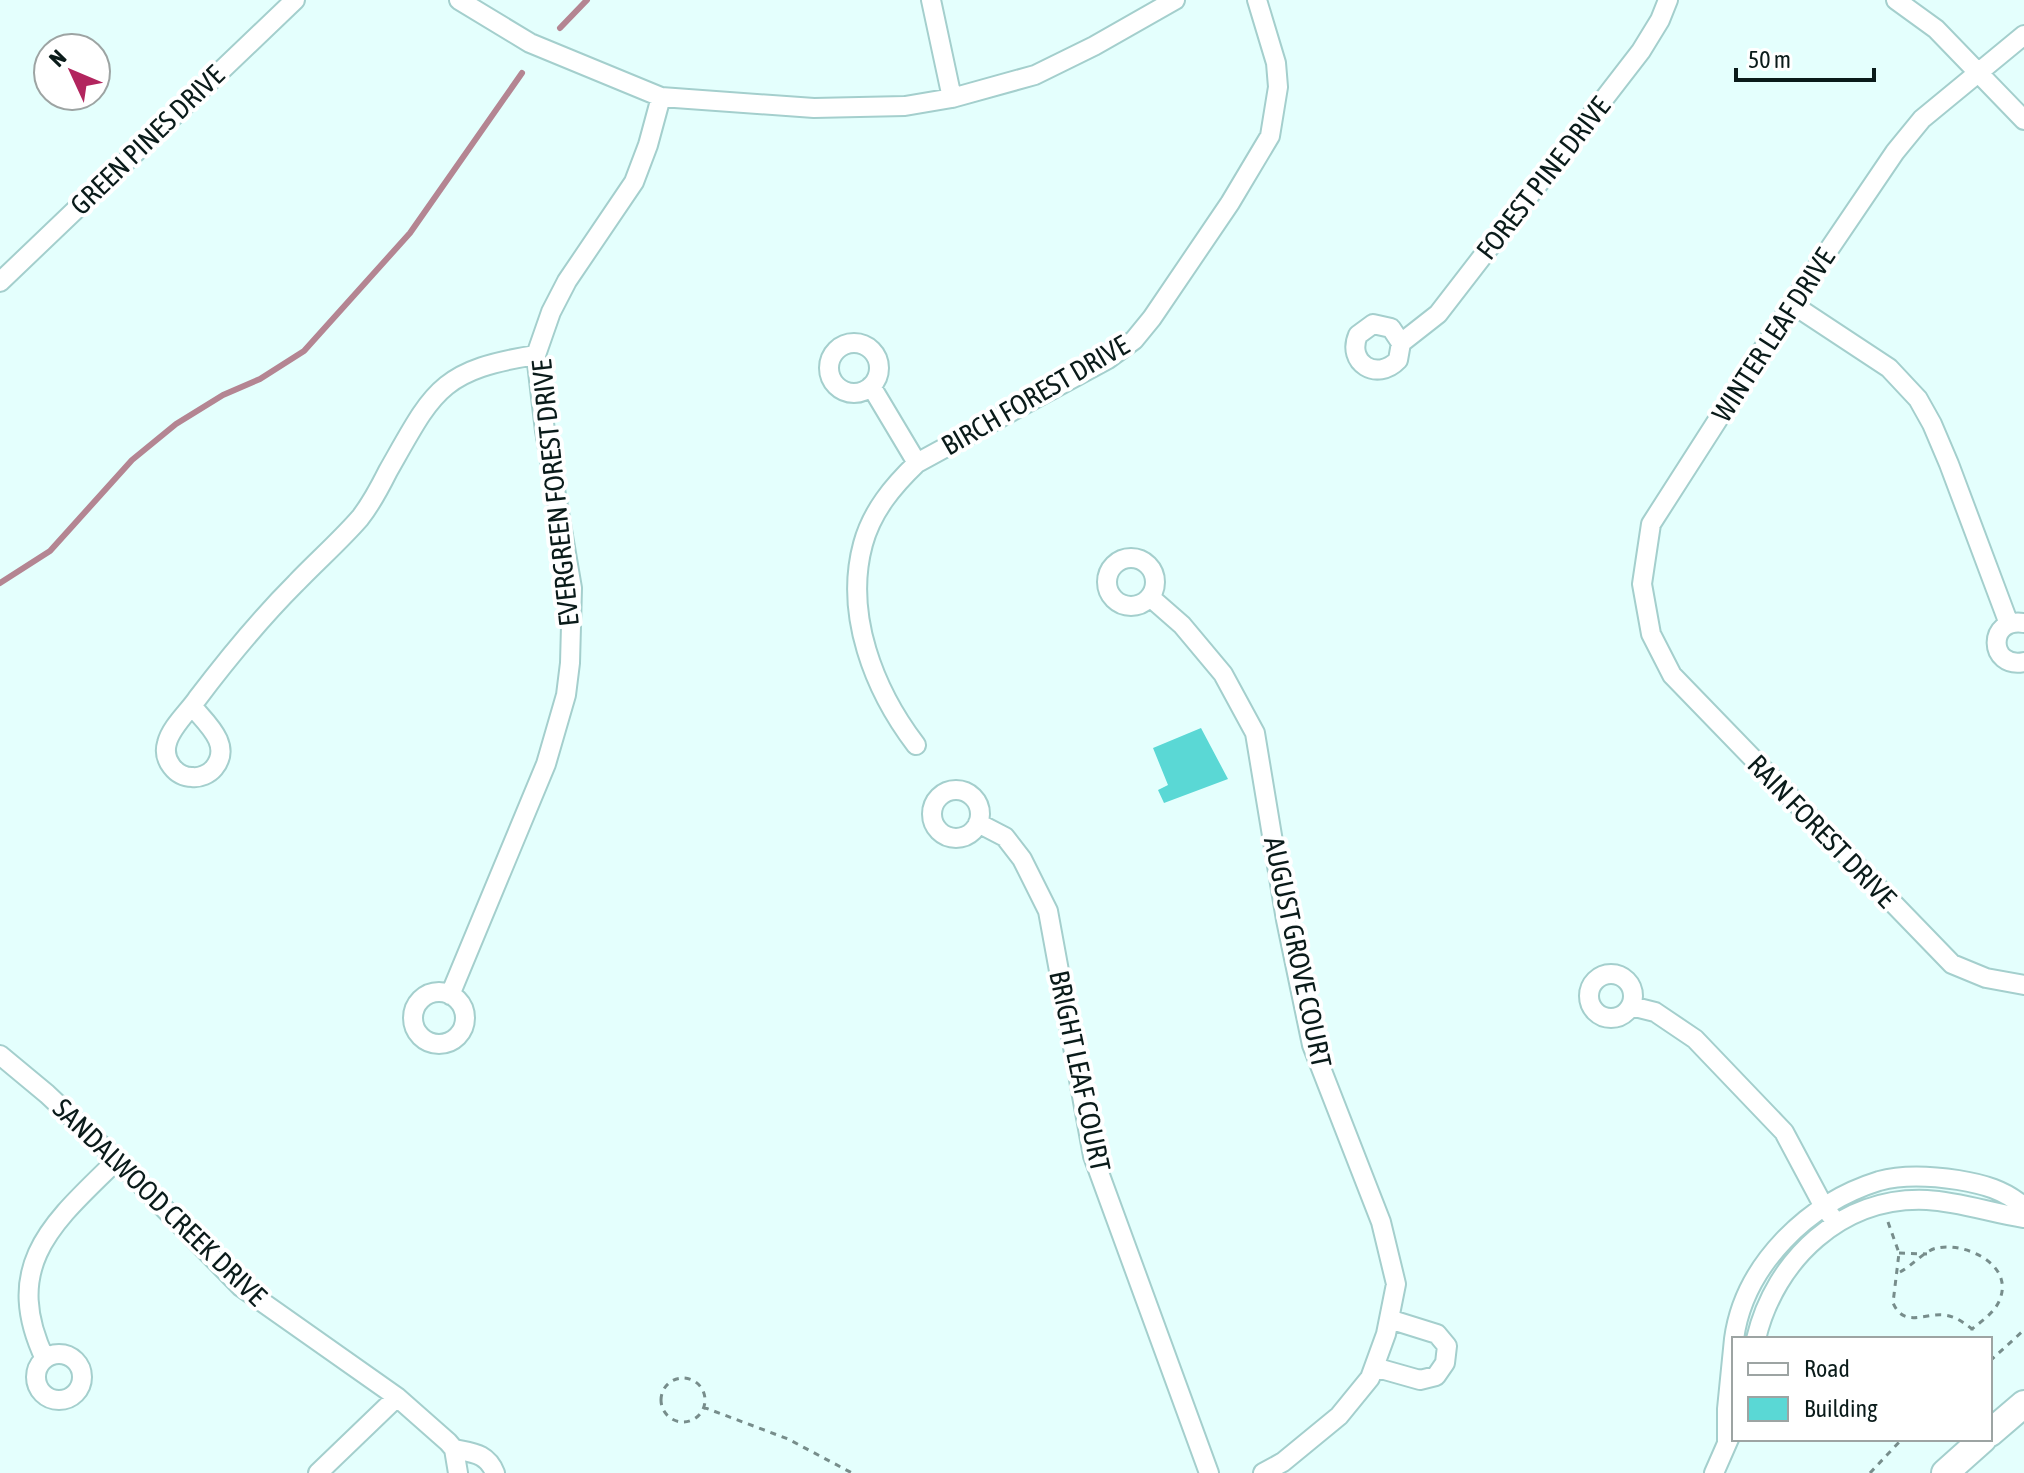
<svg xmlns="http://www.w3.org/2000/svg" width="2024" height="1473" font-family="'Asap Condensed',sans-serif">
	<style>
		.lines { fill: none; stroke-linecap: round; stroke-linejoin: round }
		.stream { stroke: #b48592; stroke-width: 6 }
		.building { fill: #5ad8d5 }
		.minor-casing { stroke: #a4cfcd; stroke-width: 22 }
		.highway-casing { stroke: #a4cfcd; stroke-width: 30 }
		.path { stroke: #778d8b; stroke-width: 3; stroke-dasharray: 6 6; stroke-linecap: butt }
		.minor { stroke: #fff; stroke-width: 18 }
		.highway { stroke: #fff; stroke-width: 26 }
		.labels { text-anchor: middle; stroke-width: 8; stroke-linejoin: round; paint-order: stroke }
		.street-label { font-size: 28px; fill: #0a1b1a; stroke: #fff }
	</style>
	<rect width="100%" height="100%" fill="#e4fffd"/>
	<g class="lines">
		<path class="stream" d="M560,28L587,0
			M0,583L50,551L132,460L176,424L223,395L260,379L304,351L410,233L522,73"/>
	</g>
	<path class="building" d="M1201,728L1228,779L1164,803L1158,790L1168,785L1153,748Z"/>
	<g class="lines">
		<g class="minor-casing">
			<path id="minor" d="M459,0L530,43L661,97L814,108L905,106L952,98L1035,75L1094,46L1175,0
				M931,0L952,98
				M1896,0L1936,29L2024,120
				M2024,35L1922,119L1895,152L1792,304L1651,524L1642,584L1651,634L1672,675L1952,964L1986,978L2024,985
				M0,282L295,0
				M1792,304L1889,368L1918,399L1932,424L1949,464L2009,624
				M1401,343L1391,328L1373,324L1358,335C1346,363 1377,382 1398,360L1401,343L1438,314L1641,51L1660,20L1668,0
				M829 368a25 25 0 1 1 50 0a25 25 0 1 1-50 0Z
				M871,386L917,463
				M1107 582a24 24 0 1 1 48 0a24 24 0 1 1-48 0Z
				M1150,597L1182,625L1223,674L1255,733L1286,920L1312,1045L1381,1222L1396,1284L1386,1334L1370,1378L1339,1416L1283,1462L1263,1473
				M2024,623C1987,617 1988,669 2024,662
				M192,706C206,723 233,745 214,768C209,774 200,778 192,777C176,777 162,760 167,743C171,727 188,712 197,699C228,658 260,619 296,583C317,561 340,541 360,518C371,504 380,487 388,471C433,392 439,370 536,355
				M916,745C874,690 844,614 863,544C872,511 893,486 917,463L1108,359L1134,340L1152,318L1230,203L1270,136L1278,87L1276,63L1257,0
				M932 814a24 24 0 1 1 48 0a24 24 0 1 1-48 0Z
				M978,823L1005,837L1022,859L1048,911L1093,1156L1209,1473
				M1589 996a22 22 0 1 1 44 0a22 22 0 1 1-44 0Z
				M413 1018a26 26 0 1 1 52 0a26 26 0 1 1-52 0Z
				M450,995L546,764L566,695L570,663L572,588L545,431L536,355L551,312L567,281L634,182L648,145L661,97
				M1631,1006L1655,1012L1695,1039L1784,1132L1824,1207L1832,1217
				M0,1055L47,1094L117,1160L241,1287L397,1397L448,1442L454,1449L458,1473
				M1734,1339C1744,1265 1808,1203 1879,1181C1904,1174 1932,1176 1958,1180C1983,1184 2005,1190 2024,1207
				M1756,1339C1775,1259 1842,1196 1927,1200C1961,1202 1991,1213 2024,1218
				M36 1377a23 23 0 1 1 46 0a23 23 0 1 1-46 0Z
				M45,1359C0,1264 55,1221 117,1160
				M1374,1367L1420,1380L1436,1376L1445,1363L1447,1346L1437,1334L1389,1319
				M1727,1443V1409L1734,1339
				M454,1449C473,1453 487,1453 495,1473
				M318,1473L397,1397
				M1714,1473L1732,1432"/>
		</g>
		<g class="highway-casing">
			<path id="highway" d="M1990,1433L2024,1404
				M1945,1473L1983,1439"/>
		</g>
		<path class="path" d="M1888,1222L1899,1253L1893,1303C1904,1328 1924,1313 1944,1315C1955,1316 1963,1322 1972,1329V1339
			M1899,1253L1927,1254
			M1900,1272C1912,1266 1925,1250 1937,1248C1964,1242 2011,1263 2001,1296C1997,1311 1983,1320 1972,1329
			M1990,1361L2024,1330
			M661 1400a22 22 0 1 1 44 0a22 22 0 1 1-44 0Z
			M703,1407L788,1439L852,1473
			M1870,1473L1902,1439"/>
		<use href="#minor" class="minor"/>
		<use href="#highway" class="highway"/>
	</g>
	<g class="labels">
		<g class="street-label">
			<text transform="translate(147 140) rotate(-44)" y="10">GREEN PINES DRIVE</text>
			<text transform="translate(1543 178) rotate(-52)" y="10">FOREST PINE DRIVE</text>
			<text transform="translate(1773 335) rotate(-57)" y="10">WINTER LEAF DRIVE</text>
			<text transform="translate(1035 395) rotate(-30)" y="10">BIRCH FOREST DRIVE</text>
			<text transform="translate(555 493) rotate(-96)" y="10">EVERGREEN FOREST DRIVE</text>
			<text transform="translate(1822 831) rotate(46)" y="10">RAIN FOREST DRIVE</text>
			<text transform="translate(1298 952) rotate(78)" y="10">AUGUST GROVE COURT</text>
			<text transform="translate(1080 1071) rotate(78)" y="10">BRIGHT LEAF COURT</text>
			<text transform="translate(160 1202) rotate(44)" y="10">SANDALWOOD CREEK DRIVE</text>
		</g>
	</g>
	<rect x="1732" y="1337" width="260" height="104" fill="#ffffff" stroke="#9da4a3" stroke-width="2"/>
	<rect x="1748" y="1363" width="40" height="12" fill="#ffffff" stroke="#9da4a3" stroke-width="2"/>
	<text x="1804" y="1377" font-size="24" fill="#0a1b1a">Road</text>
	<rect x="1748" y="1397" width="40" height="24" fill="#5ad8d5" stroke="#9da4a3" stroke-width="2"/>
	<text x="1804" y="1417" font-size="24" fill="#0a1b1a">Building</text>
	<g transform="translate(72 72) rotate(314)"><circle r="38" fill="#ffffff" stroke="#9da4a3" stroke-width="2"/>
	<path d="M0-6L14 30L0 20L-14 30Z" fill="#b2255e"/>
	<text y="-12" font-size="22" font-weight="bold" text-anchor="middle" fill="#0a1b1a">N</text>
	</g>
	<path d="M1736 68v12h138v-12" fill="none" stroke="#0a1b1a" stroke-width="4"/>
	<text x="1748" y="68" font-size="24" fill="#0a1b1a" stroke="#ffffff" stroke-width="6" paint-order="stroke">50 m</text>
</svg>
